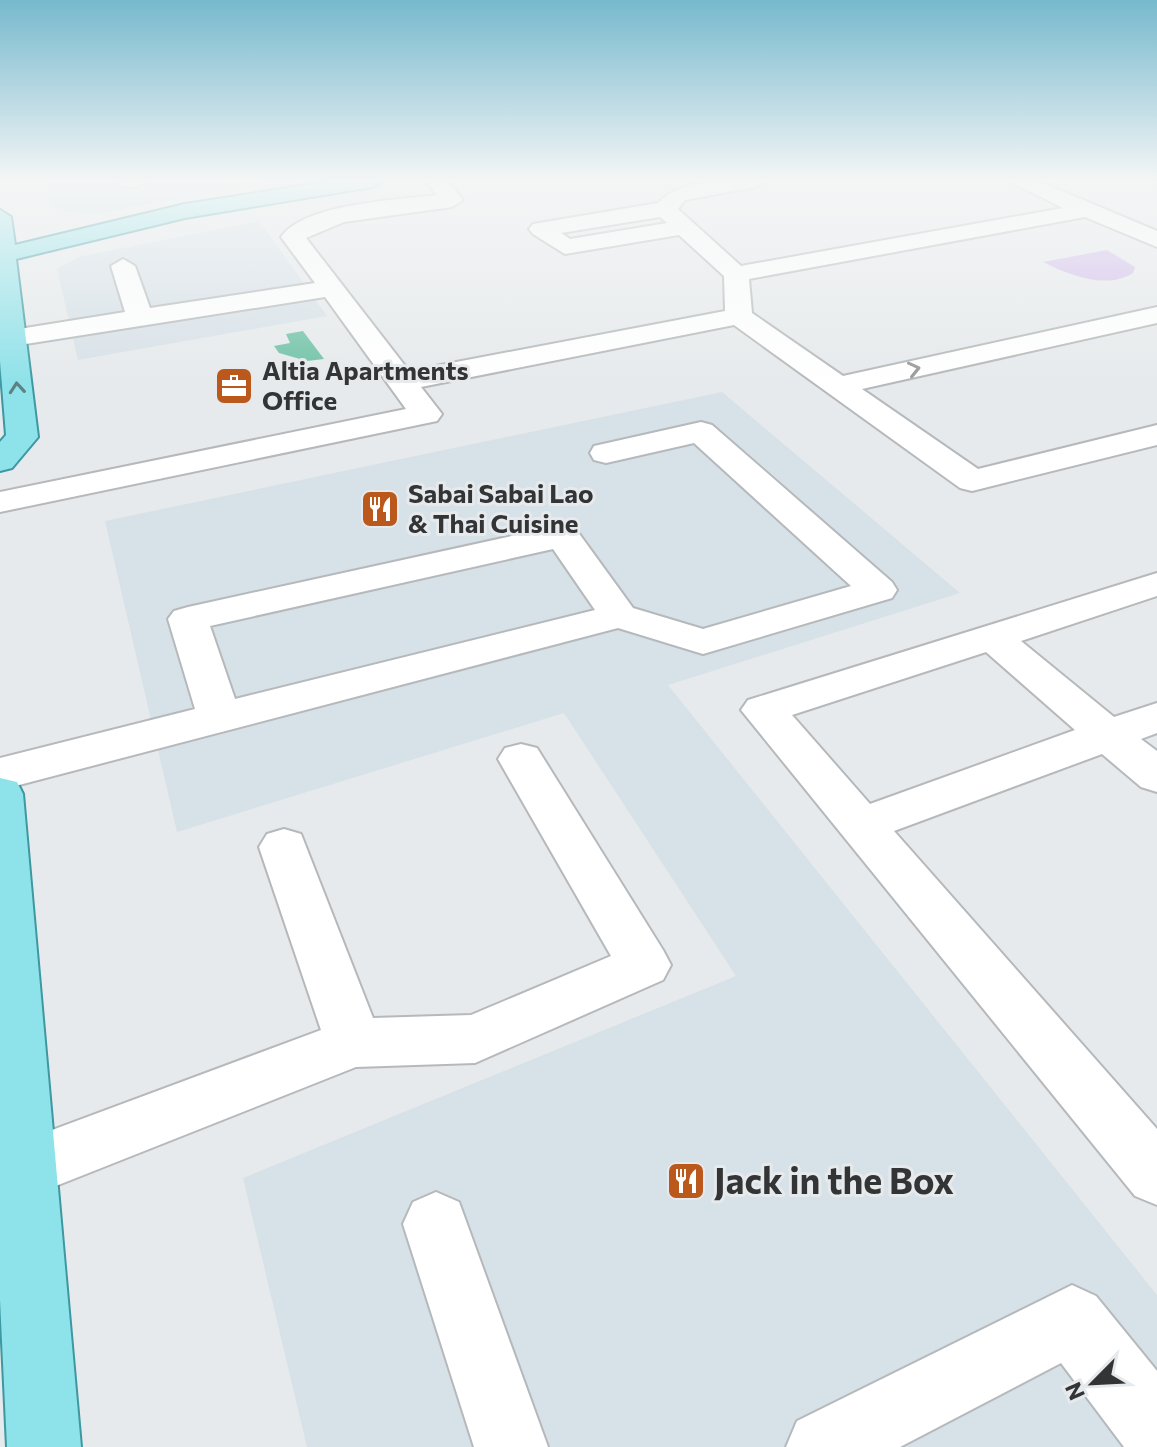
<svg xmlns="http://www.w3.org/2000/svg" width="1157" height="1447" font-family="Commissioner,sans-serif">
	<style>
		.built { fill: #d7e1e8 }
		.green { fill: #d1baeb }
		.water { fill: #6ec1a5 }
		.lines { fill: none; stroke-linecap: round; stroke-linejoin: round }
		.minor-casing { stroke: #b6b9bb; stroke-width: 4 }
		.major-casing { stroke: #3d98a1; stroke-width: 4 }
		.minor { fill: #fff; fill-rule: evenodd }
		.major { fill: #8ee2e9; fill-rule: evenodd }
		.oneway { stroke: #999a9a }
		.oneway2 { stroke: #5c8286 }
		.labels { text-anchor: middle; stroke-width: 6; stroke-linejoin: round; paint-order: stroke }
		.far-poi-label { font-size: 26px; font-weight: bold; fill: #333435; stroke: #e7eaec; text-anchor: start }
		.near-poi-label { font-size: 36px; font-weight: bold; fill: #333435; stroke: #e7eaec; text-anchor: start }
	</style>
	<rect width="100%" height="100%" fill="#e7eaec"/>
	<path class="built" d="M47,181H271L96,214L67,212L51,205Z
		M259,221L327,316L78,360L57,269L79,257Z
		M722,392L960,593L668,685L1157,1295V1447H307L243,1178L736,976L564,713L177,832L105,521Z"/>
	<path class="green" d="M1107,250L1135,267L1133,273C1106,290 1069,275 1043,262Z"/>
	<path class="water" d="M303,331L324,359L307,361L279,353L274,346L290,343L286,334Z"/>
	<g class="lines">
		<g class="minor-casing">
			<path id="minor" d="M117,181H147L136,187L120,186Z
				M426,181H448L463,200L452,207L344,222L306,238L409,371L725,311L724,276L679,235L565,254L533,234L529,229L533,224L658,203C684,176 730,181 766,181L755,187L685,200L678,209L741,266L1063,208L1009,181H1038L1157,231V247L1085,217L749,279L752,313L843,376L1157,307V323L862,389L978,469L1157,425V445L972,491L960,488L734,325L421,387L442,414L437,421L0,512V492L406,409L325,297L13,346L3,344L0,337L13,330L125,312L111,266L123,259L135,266L150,308L315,283L281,237C305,203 398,200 437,195ZM660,217L667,223L570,239L561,233Z
				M701,422L712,425L892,582L897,590L892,598L703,654L618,628L0,790V758L195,709L168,619L174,611L188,607L562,525L575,528L633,608L703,629L851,586L694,443L606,463L594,460L590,453L594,446ZM553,549L595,610L235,699L210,626Z
				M1157,573V596L1021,641L1114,717L1157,703V733L1141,739L1157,751V792L1141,787L1102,754L894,831L1157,1129V1205L1135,1196L741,710L748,700ZM986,652L1075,730L870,804L792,715Z
				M521,744L537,748L663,950L671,965L663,980L475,1063L356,1067L23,1199L1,1191V1149L321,1030L259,847L267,834L284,829L301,834L373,1018L471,1015L611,956L498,759L505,748Z
				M436,1192L459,1202L548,1447H474L403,1224L413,1202Z
				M1072,1285L1096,1296L1157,1371V1447H1124L1061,1363L900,1447H786L797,1421Z"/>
		</g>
		<g class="major-casing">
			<path id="major" d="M333,181H383L372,187L185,218L16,259L38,437L12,468L0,471V442L6,435L0,361V210L11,217L15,245L185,204Z
				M0,778L17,782L23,794L81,1447H7L0,1300Z"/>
		</g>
		<use href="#minor" class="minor"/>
		<use href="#major" class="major"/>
	</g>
	<defs><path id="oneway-chevron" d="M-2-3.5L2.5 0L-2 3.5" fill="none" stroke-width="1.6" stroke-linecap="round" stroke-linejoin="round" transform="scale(2)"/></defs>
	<use class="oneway" href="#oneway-chevron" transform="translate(914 369) rotate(-13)"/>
	<use class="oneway2" href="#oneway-chevron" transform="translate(17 388) rotate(-95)"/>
	<linearGradient id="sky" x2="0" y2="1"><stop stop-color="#77b9cd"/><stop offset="0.47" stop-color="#f4f6f6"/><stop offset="1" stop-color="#f4f6f6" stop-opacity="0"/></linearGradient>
	<rect width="1157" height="383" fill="url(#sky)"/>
	<defs>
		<g id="office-square" transform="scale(2)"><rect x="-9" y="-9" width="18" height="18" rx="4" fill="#bb591c" stroke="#e7eaec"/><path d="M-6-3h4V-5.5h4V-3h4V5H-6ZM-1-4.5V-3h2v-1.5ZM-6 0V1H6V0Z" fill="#fff"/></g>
		<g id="restaurant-square" transform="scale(2)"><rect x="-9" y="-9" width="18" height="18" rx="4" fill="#bb591c" stroke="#e7eaec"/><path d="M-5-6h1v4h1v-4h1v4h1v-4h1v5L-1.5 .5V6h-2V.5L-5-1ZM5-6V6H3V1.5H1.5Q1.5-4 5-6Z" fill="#fff"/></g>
	</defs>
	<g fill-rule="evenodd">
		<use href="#office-square" x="234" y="386"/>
		<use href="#restaurant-square" x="380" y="509"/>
		<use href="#restaurant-square" x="686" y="1181"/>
	</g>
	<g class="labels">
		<g class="far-poi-label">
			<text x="262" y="380">Altia Apartments<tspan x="262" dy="30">Office</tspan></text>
			<text x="408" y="503">Sabai Sabai Lao<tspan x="408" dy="30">&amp; Thai Cuisine</tspan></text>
		</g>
		<g class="near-poi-label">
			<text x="714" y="1194">Jack in the Box</text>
		</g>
	</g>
	<g transform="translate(1093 1383) rotate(246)" stroke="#e7eaec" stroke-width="6" paint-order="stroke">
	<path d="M0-6L14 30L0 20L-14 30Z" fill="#333435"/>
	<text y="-12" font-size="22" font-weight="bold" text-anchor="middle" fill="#333435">N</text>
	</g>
</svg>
